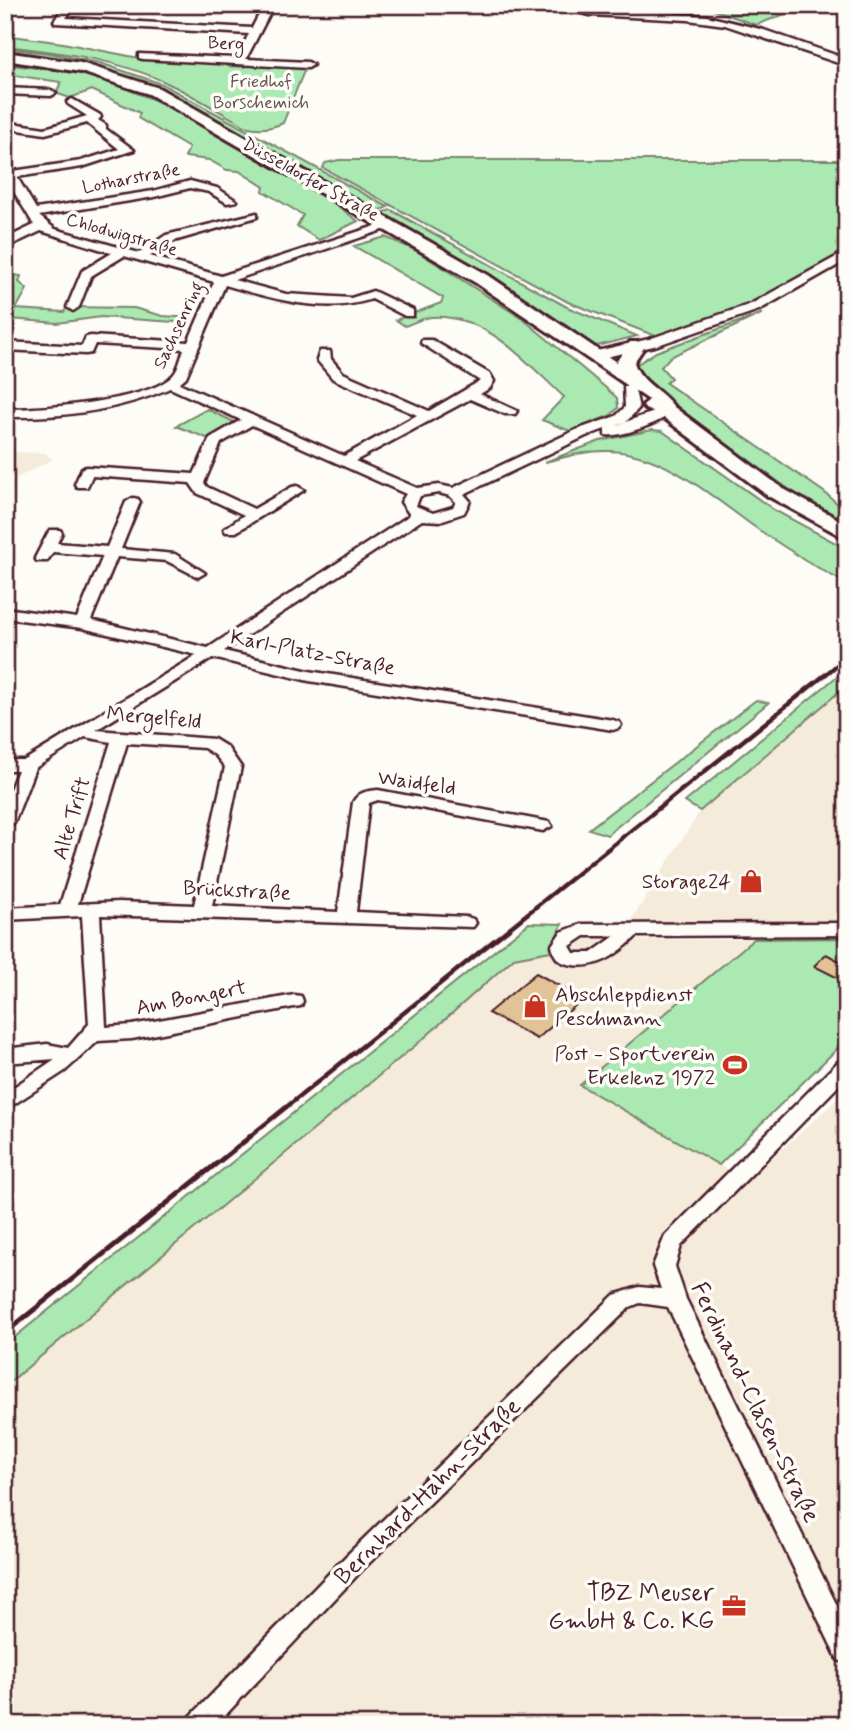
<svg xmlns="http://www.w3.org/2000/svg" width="852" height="1730" font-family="Mynerve,sans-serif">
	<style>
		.built { fill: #f5ebda }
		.green { fill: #aaeab2; stroke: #7a846e; stroke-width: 2 }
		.building { fill: #e2c395; stroke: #4a1f2b; stroke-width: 2 }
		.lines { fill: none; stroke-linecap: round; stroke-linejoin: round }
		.street-casing { stroke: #4a1f2b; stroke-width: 5 }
		.secondary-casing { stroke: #4a1f2b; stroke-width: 6 }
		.street { fill: #fdfcf7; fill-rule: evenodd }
		.secondary { fill: #fdfcf7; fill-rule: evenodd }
		.rail-far2 { stroke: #4a1f2b; stroke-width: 3.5 }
		.rail-far1 { stroke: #4a1f2b; stroke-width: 4.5 }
		.rail { stroke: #4a1f2b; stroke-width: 5 }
		.labels { text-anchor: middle; stroke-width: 7; stroke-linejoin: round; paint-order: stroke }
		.far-street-label { font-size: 18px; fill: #4a1f2b; stroke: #fdfcf7 }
		.far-park-label { font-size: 18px; fill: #62524d; stroke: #fdfcf7 }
		.street-label { font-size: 21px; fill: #4a1f2b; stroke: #fdfcf7 }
		.poi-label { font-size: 21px; fill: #4a1f2b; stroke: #fdfcf7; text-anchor: end }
		.near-street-label { font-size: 24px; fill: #4a1f2b; stroke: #fdfcf7 }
		.near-poi-label { font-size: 24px; fill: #4a1f2b; stroke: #fdfcf7; text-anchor: end }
	</style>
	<rect width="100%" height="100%" fill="#fdfcf7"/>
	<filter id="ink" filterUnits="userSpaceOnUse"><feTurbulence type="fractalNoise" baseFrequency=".0143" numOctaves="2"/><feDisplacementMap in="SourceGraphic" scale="14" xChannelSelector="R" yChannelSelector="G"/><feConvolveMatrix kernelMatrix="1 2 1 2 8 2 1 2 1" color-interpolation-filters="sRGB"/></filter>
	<g filter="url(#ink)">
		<path class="built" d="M5,452L45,453L53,459L17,478L10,515L5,525Z
			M847,685V921L630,922L700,811Z
			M558,937L643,940L754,939L580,1085L747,1181L847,1090V1725H5V1386L423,1039L514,958L550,951Z"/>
		<path class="green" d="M700,5H809L756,25Z
			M5,35L63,43L134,57L229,62L228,66L245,67L246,63L306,66L283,123C270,129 258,130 245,126C220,112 195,96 169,84C118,59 60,52 5,46Z
			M5,48L49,53L100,63L162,84L388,207L379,211L153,86L91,66L5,53Z
			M5,64L91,75L160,102L323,195L358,221L319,240L297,226L303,215L263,191L264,187L239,171L227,170L209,160L185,157L189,148L138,118L140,113L92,90L70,98L52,92L57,91L61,82L5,74Z
			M339,160H847V250L769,298L661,336L653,335L568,302L323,168L325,163Z
			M391,210L567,307L637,336L597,346L588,343L508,287L381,213Z
			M385,237L415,250L523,319L606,388L617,398L618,408L611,415L570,431L542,420L564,397C527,363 486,313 431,317C422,318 413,323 405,326L396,320L441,303L443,298L354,246Z
			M14,275L21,276L19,282L27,289L16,309L64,312L67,307L134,308L163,316L191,318L189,323L101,317L57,323L11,319L5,321V279Z
			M763,313L670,357L661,367L671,378L666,383L824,492L847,512V525L805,501L707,430L636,374L628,364L639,363L656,352Z
			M207,409L234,422L235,426L209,439L176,426Z
			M652,430L662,431L774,510L847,549V584C817,568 787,549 759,530C714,499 667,453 609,451C587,450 566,457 545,462L600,441Z
			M847,668V685L700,811L685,802Z
			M756,700L768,703L607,835L589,829Z
			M529,923L562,924L550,951L514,958L423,1039L5,1386V1345Z
			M847,938V1039L719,1165L580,1085L754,939Z"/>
		<path class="building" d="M826,954L847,965V975L842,980L814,966Z
			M536,973L583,999L537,1039L488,1013Z"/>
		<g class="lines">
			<g class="street-casing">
				<path id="street" d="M65,5H75L66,18L252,28L264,5H274L246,59L308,62L313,65L308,68L143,59L139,58V54L236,58L249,34L55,23L54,21Z
					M546,5L707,16L764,30L847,59V66L725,25L688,20L590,15Z
					M5,88L51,90L56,93L51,96L5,94Z
					M72,99L100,115L101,117L98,120L106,125V129L134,150L82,167L17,177L36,209L153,191L190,181L217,188L237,201L227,203L209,192L190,188L154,197L39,216L55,229L139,253L166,235L257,213V217L174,241L150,256L221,276L388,222L398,225L234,280L286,294L351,298L373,291L413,310V316H405L372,299C325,315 271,298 225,285L186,377L179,383L344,456L417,415L333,379L317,360L320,351H330L331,359L343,373L429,411L480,381L421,343L422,340H432L490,374L494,381L490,388L480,394L517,411L515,414H505L470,399L355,461L417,488L439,485L453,488L576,430L616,416L625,407L624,386H634L639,408L626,422L606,429C618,425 664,407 672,408L674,411C663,422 620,438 605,435V429L586,436L464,494L470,501L464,513L440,521L422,520L224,651L309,671L613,720L619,722L621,725L619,728L613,730L309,681L213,658L96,730L214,739L227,747L241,767L212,906L338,912L353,802C359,792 366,791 378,790L549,822L552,826L543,831L378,800L369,803L356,912L467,917L473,919L476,923L473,927L100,915L106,1027L132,1025L294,995L301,996L303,1001L301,1006L294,1007L132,1039L98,1041L65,1071L5,1110V1093L55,1059L5,1063V1049L47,1044L68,1048L89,1024L82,916L5,920V908L60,905L111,742L85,737L35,768L14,823L5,828V801L18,770H5V760H25L197,655L82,628L5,618V608L77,618L103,556L53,552L47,561H37L35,558L48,533L50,530H60L62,533L57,543L107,547L126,502L133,498L138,499L140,502L121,549L175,554L205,573L198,577L167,561L117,557L91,620L208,648L410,515L401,502L406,494L252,425L221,443L204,483L207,487L254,509L292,487L297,486L304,490L236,532H226L224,529L244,515L197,493L190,483L92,476L87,487H77L75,484L82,468L87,467L194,474L210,438L241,420L170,388C118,411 61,418 5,417V409C39,409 152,402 174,374C179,368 181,357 184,349L95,344L91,353L86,354L5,350V342L82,346L86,337L91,336L188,342L214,282L124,256L91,276L79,307L73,311L67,307L82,271L112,253L41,231L5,248V239L34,225L5,177V164L13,171L81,161L119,149L87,123L45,134L5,128V122L45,128L87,116L68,104L67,102ZM439,493L450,496L456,502L453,507L433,513L416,506L420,496ZM127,743L204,748L215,755L225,767L194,905L119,902L78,904Z
					M847,251V260L759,310L658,345L593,360L586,356L588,353L649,339L751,304Z
					M847,923V935L637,936C618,954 597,971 568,964C558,962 553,955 552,945L561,932L582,924ZM585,936H615L591,953H574L570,946Z
					M847,1058V1077L681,1246L675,1266L686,1299L847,1626V1663L838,1660L668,1307L640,1303L630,1307L362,1570L216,1725H187L190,1717L346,1556L614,1295L639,1287L661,1289L653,1266L665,1236L840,1060Z"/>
			</g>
			<g class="secondary-casing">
				<path id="secondary" d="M5,52L81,63L159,88L488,275L616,362L630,342H642L645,346L634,362C640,383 661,389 674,407L782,488L847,524V539L768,496L660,415L645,409L643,405L649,400L476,283L149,94L81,72L5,60Z"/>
			</g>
			<use href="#street" class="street"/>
			<use href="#secondary" class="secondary"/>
			<path class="rail-far2" d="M834,667L847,657"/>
			<path class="rail-far1" d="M249,1137L836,666"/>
			<path class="rail" d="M5,1333L251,1136"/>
		</g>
	</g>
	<defs>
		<g id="shop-bare" transform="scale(1.89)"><path d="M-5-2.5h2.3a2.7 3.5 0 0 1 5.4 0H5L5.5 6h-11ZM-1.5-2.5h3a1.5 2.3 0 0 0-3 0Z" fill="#c8321e" stroke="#fdfcf7" stroke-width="2.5" paint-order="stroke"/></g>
		<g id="stadium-bare" transform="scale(1.89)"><path d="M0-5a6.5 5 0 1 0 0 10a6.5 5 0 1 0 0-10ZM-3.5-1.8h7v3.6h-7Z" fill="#c8321e" stroke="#fdfcf7" stroke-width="2.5" paint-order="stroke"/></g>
		<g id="office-bare" transform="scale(1.89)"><path d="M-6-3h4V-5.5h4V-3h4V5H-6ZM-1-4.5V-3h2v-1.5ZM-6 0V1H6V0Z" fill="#c8321e" stroke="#fdfcf7" stroke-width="2.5" paint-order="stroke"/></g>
	</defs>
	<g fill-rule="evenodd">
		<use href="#shop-bare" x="751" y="881"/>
		<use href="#shop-bare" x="535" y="1006"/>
		<use href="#stadium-bare" x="735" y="1065"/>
		<use href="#office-bare" x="734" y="1606"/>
	</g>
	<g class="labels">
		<g class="far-street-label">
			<text transform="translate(226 43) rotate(3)" y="6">Berg</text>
			<text transform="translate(131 178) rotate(-11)" y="6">Lotharstraße</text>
			<text transform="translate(311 179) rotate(29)" y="6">Düsseldorfer Straße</text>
			<text transform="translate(122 234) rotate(16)" y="6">Chlodwigstraße</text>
			<text transform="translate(178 325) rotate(-65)" y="6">Sachsenring</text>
		</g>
		<g class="far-park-label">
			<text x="261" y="87">Friedhof<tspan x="261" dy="21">Borschemich</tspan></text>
		</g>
		<g class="street-label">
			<text transform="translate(313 652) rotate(11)" y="7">Karl-Platz-Straße</text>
			<text transform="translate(154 717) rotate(5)" y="7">Mergelfeld</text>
			<text transform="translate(417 782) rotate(8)" y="7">Waidfeld</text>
			<text transform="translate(71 818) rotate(-73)" y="7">Alte Trift</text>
			<text transform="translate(237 890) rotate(3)" y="7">Brückstraße</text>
			<text transform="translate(191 997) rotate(-11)" y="7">Am Bongert</text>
		</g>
		<g class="poi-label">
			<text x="731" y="888">Storage24</text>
			<text x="555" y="1001" text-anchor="start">Abschleppdienst<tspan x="555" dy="24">Peschmann</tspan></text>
			<text x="715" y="1060">Post - Sportverein<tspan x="715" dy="24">Erkelenz 1972</tspan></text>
		</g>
		<g class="near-street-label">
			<text transform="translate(756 1402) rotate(64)" y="8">Ferdinand-Clasen-Straße</text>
			<text transform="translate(427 1491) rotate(-45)" y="8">Bernhard-Hahn-Straße</text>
		</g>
		<g class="near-poi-label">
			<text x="714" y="1600">TBZ Meuser<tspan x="714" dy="28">GmbH &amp; Co. KG</tspan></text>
		</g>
	</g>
	<rect width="852" height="1730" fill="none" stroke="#fdfcf7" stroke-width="28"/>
	<rect x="14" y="14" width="824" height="1702" fill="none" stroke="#4a1f2b" stroke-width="2.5" filter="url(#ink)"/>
</svg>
